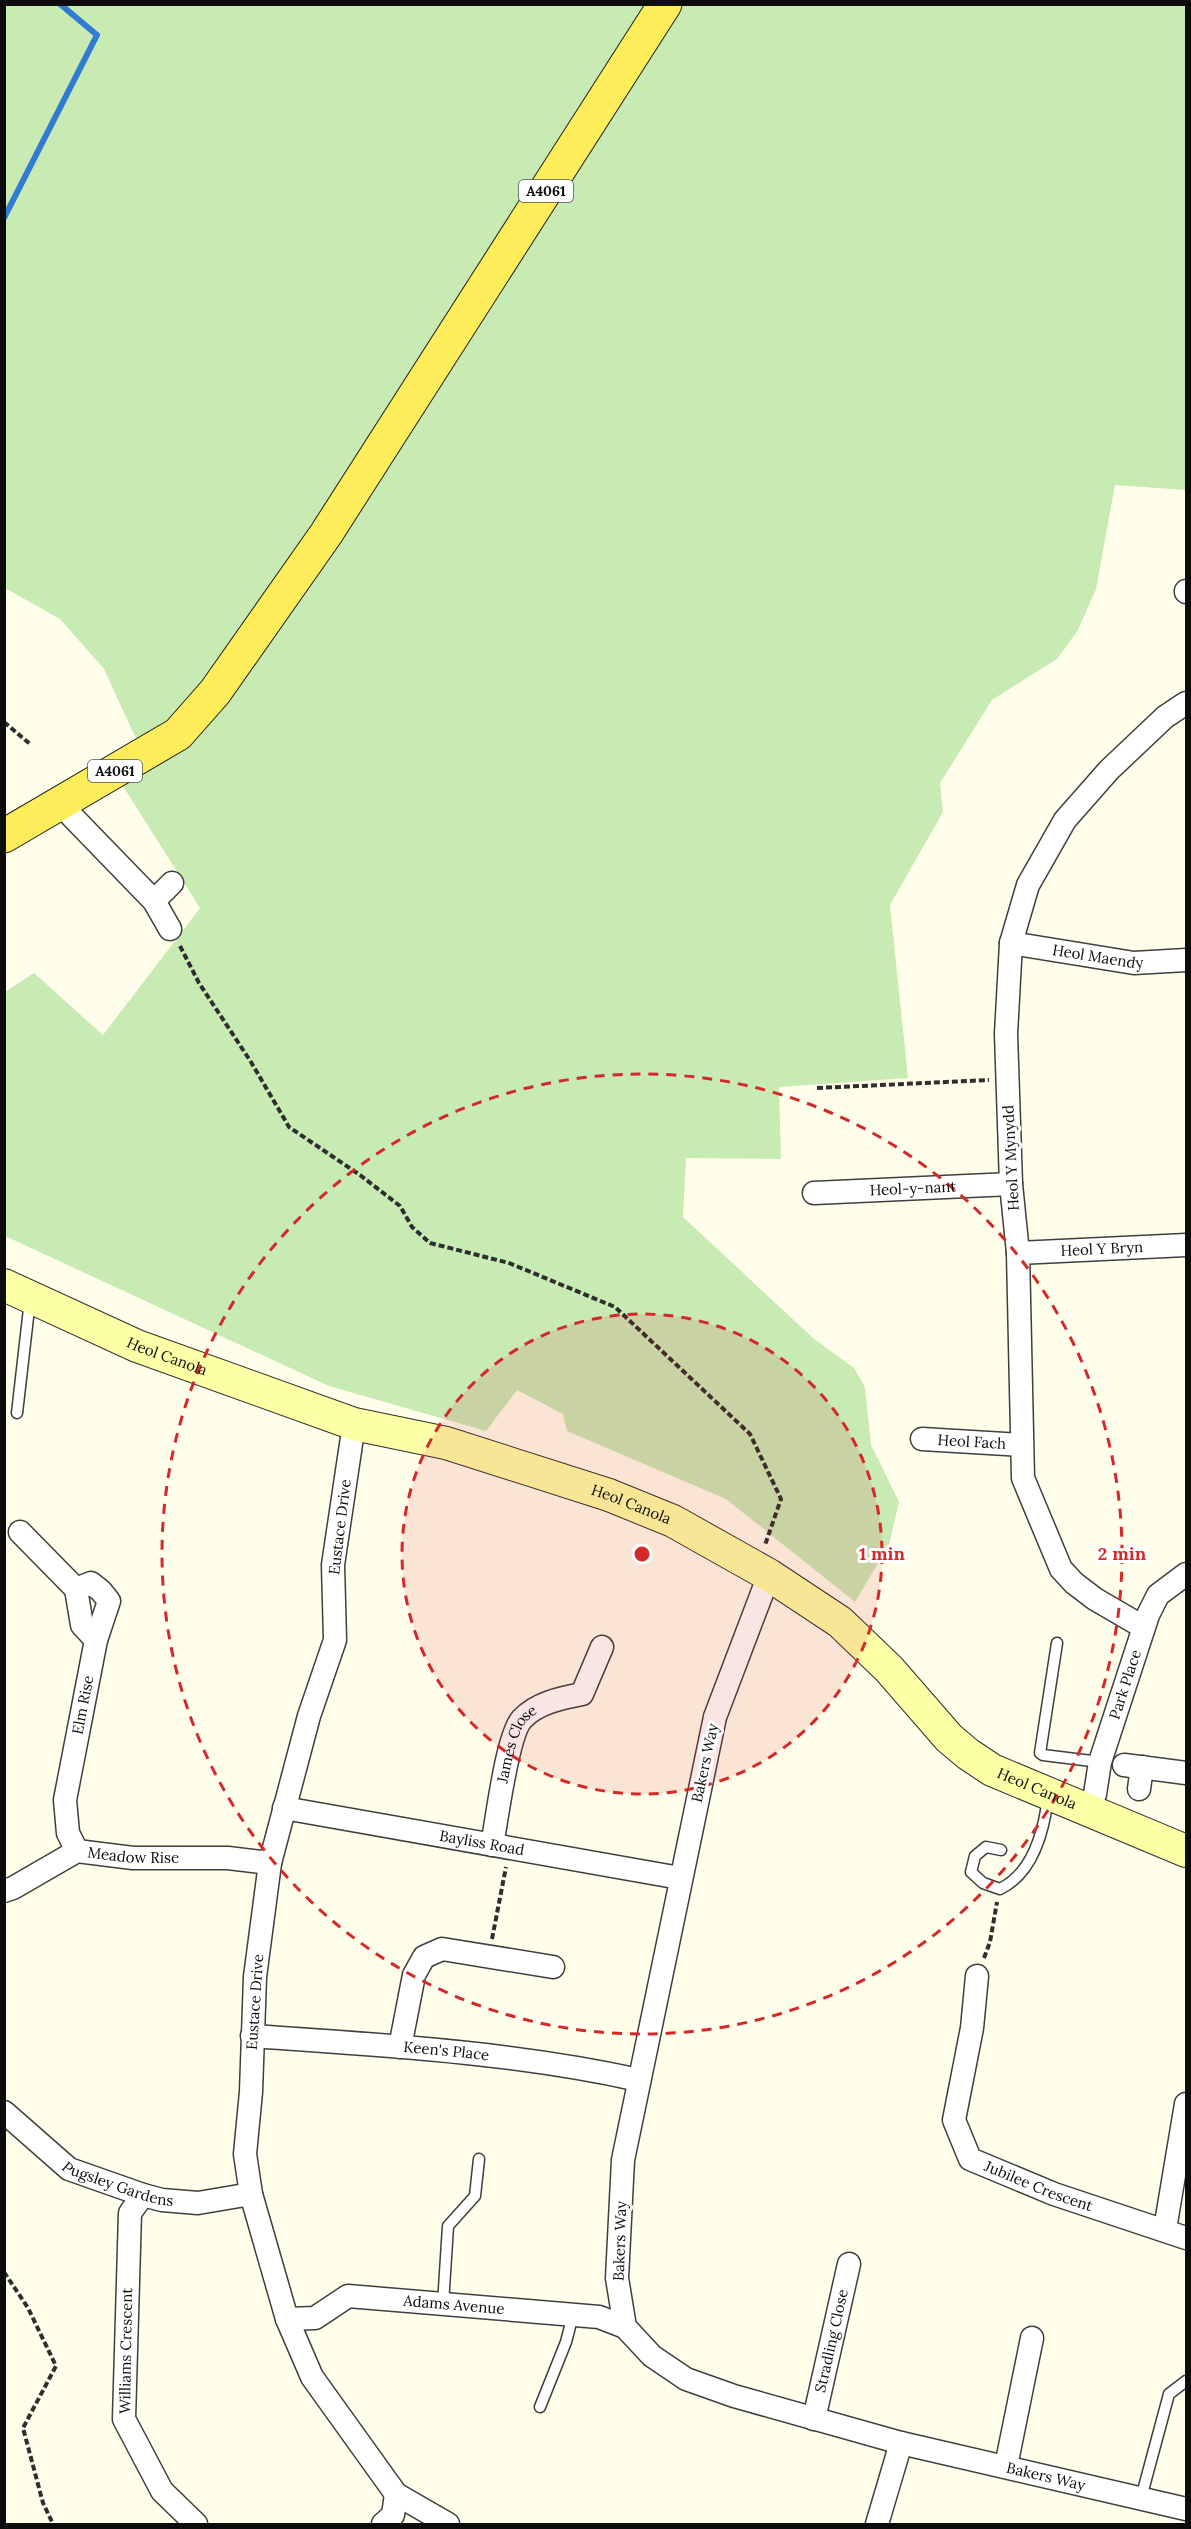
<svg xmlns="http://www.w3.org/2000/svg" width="1191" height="2529" font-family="Lora,serif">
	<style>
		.green { fill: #c8eab3 }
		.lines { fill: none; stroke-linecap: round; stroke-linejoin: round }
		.stream { stroke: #317cd3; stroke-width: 6 }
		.lane-casing { stroke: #3f3f3f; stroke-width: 13 }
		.street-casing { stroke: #3f3f3f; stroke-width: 25 }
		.secondary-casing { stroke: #2e2e2e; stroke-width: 34 }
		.primary-casing { stroke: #1d1d1d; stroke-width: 35 }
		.path { stroke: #2e2e2e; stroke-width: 4; stroke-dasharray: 6 3; stroke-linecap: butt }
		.lane { stroke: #fff; stroke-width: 10 }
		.street { stroke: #fff; stroke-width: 22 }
		.secondary { stroke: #fdffa6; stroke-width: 32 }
		.primary { stroke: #feed5b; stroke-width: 33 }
		.ring { fill: none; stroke: #d62828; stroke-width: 3; stroke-dasharray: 10 8 }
		.labels { text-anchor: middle; stroke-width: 6; stroke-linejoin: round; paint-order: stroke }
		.shield { fill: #fff; stroke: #555; stroke-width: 1.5 }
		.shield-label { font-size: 14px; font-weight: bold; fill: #0c0c0c }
		.street-label { font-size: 15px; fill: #0c0c0c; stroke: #fff }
		.centre { fill: #d62828; stroke: #fff; stroke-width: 3 }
		.ring-label { font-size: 18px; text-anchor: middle; font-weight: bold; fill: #d62828; stroke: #fff; stroke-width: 6; stroke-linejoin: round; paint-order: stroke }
	</style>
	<rect width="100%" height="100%" fill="#fffeeb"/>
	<path class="green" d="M5,5H1186V490L1115,485L1096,589L1078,630L1057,659L992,700L940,783L943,812L890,905L908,1078L779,1087L781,1159L686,1158L683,1217L813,1338L854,1368L865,1387L871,1445L899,1502L889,1545L855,1602L726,1499L567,1431L563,1414L517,1390L486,1431L329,1386L5,1236V992L34,973L103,1035L200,908L114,772L143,754L104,669L60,619L5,588Z"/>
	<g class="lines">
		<path class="stream" d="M4,218L97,35L60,4"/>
		<g class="lane-casing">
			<path id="lane" d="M17,1413L30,1300
				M1057,1643L1040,1753L1043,1755L1100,1762
				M1001,1850L986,1847L975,1856L971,1872L983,1883L1000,1889C1033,1873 1044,1831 1048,1797
				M443,2304L448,2226L475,2196L479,2159
				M540,2407L566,2342L573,2315
				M1141,2498L1169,2394L1186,2381"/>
		</g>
		<g class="street-casing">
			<g id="street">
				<path d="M1186,591V592"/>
				<path d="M59,803L154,901L170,929"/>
				<path d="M154,901L172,883"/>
				<path id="s1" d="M1011,943L1134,963L1186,960"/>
				<path id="s2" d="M814,1193L1011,1184"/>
				<path id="s3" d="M1018,1253L1186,1245"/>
				<path d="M354,1424L333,1565L335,1640L309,1716L270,1863L255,1977L251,2092L245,2154L251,2194L287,2319L312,2377L396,2494L448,2524"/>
				<path id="s4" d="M922,1439L1021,1445"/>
				<path d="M20,1532L76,1589"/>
				<path id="s5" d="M769,1575L715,1717L623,2160L617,2278L625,2327L652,2356L686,2379L734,2396L901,2443L1186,2509"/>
				<path d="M76,1589L91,1583L101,1591L109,1601L96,1640L65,1800L68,1833L77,1851"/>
				<path d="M76,1589L82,1625L96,1640"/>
				<path d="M1143,1627L1095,1599L1074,1583L1061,1569L1023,1478L1018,1253L1011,1184L1006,1034L1011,943L1028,885L1065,820L1109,770L1165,717L1186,703"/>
				<path d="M1124,1765L1186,1773"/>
				<path d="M1139,1789L1142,1767"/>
				<path id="s6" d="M284,1808L680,1878"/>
				<path id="s7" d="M1089,1809L1095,1794L1100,1762L1148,1615L1158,1595L1186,1574"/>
				<path id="s8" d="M492,1845C497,1820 507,1735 522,1719C537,1703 561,1698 582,1694L602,1647"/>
				<path id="s9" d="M4,1891L13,1888L77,1851L133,1858H228L270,1863"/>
				<path id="s10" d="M977,1976L972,2028L954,2120L970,2159L1054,2194L1186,2238"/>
				<path id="s11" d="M252,2036C381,2045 513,2052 639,2080"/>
				<path d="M400,2047L414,1975L424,1957L442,1949L553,1967"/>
				<path id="s12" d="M4,2112L69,2169L143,2195L162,2200L198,2203L251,2194"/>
				<path d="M143,2195L130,2213L124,2419L162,2491L196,2524"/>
				<path d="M1165,2229L1186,2104"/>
				<path id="s13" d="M287,2319L315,2318L348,2296L599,2317L625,2327"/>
				<path id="s14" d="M814,2419L849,2264"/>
				<path d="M1006,2466L1032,2338"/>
				<path d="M383,2524L393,2515L396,2494"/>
				<path d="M877,2524L901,2443"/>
			</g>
		</g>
		<g class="secondary-casing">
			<g id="secondary">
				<path id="s15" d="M4,1285L137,1346L354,1424L446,1443L609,1495L673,1521L769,1575L840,1622L889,1669L949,1738L968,1754L992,1770L1186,1851"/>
			</g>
		</g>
		<g class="primary-casing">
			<path id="primary" d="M4,836L178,734L215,692L326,534L665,4"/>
		</g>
		<path class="path" d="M4,722L30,744
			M180,946L199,983L251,1062L289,1127L360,1175L400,1206L412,1227L430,1243L509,1263L615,1307L750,1434L781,1499L765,1545
			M817,1088L989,1080
			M492,1939L506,1867
			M984,1958L990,1942L997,1902
			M4,2272L28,2308L56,2366L23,2428L43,2503L53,2524"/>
		<use href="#lane" class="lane"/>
		<use href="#street" class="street"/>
		<use href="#secondary" class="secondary"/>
		<use href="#primary" class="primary"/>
	</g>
	<circle cx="642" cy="1554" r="240" fill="#d62828" fill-opacity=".12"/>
	<g class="ring">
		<circle cx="642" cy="1554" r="240"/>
		<circle cx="642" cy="1554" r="480"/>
	</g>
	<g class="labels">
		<g class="shield">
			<rect x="519" y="180" width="54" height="22" rx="4.5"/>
			<rect x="88" y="760" width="54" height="22" rx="4.5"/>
		</g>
		<g class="shield-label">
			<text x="546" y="196">A4061</text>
			<text x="115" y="776">A4061</text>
		</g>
		<g class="street-label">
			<text dy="5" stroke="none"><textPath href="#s1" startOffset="88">Heol Maendy</textPath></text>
			<text transform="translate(1011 1158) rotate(-93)" y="5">Heol Y Mynydd</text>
			<text dy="5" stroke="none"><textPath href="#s2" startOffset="99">Heol-y-nant</textPath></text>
			<text dy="5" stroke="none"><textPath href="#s3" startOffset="84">Heol Y Bryn</textPath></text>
			<text dy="5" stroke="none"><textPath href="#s15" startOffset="178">Heol Canola</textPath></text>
			<text dy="5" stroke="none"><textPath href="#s4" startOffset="50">Heol Fach</textPath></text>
			<text dy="5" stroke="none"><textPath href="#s15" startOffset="666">Heol Canola</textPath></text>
			<text transform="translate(340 1527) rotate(-83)" y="5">Eustace Drive</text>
			<text dy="5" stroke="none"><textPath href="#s7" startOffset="130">Park Place</textPath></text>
			<text transform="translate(83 1705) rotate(-79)" y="5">Elm Rise</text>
			<text dy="5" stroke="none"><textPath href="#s8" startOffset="105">James Close</textPath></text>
			<text transform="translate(705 1763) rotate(-78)" y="5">Bakers Way</text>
			<text dy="5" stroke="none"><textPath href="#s15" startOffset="1168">Heol Canola</textPath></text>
			<text dy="5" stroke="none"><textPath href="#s6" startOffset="201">Bayliss Road</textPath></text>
			<text dy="5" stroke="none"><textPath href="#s9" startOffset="140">Meadow Rise</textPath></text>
			<text transform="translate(255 2002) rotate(-86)" y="5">Eustace Drive</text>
			<text dy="5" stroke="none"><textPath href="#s11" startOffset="195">Keen's Place</textPath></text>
			<text dy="5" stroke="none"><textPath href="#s12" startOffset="138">Pugsley Gardens</textPath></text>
			<text dy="5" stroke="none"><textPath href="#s10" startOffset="262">Jubilee Crescent</textPath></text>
			<text transform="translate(620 2241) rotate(-88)" y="5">Bakers Way</text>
			<text dy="5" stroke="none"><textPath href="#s13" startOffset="174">Adams Avenue</textPath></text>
			<text dy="5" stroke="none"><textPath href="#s14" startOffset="80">Stradling Close</textPath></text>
			<text transform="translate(126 2351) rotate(-89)" y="5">Williams Crescent</text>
			<text dy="5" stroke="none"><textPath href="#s5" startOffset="1226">Bakers Way</textPath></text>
		</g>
	</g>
	<circle cx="642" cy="1554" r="9" class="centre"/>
	<g class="ring-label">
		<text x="882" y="1560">1 min</text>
		<text x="1122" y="1560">2 min</text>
	</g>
	<rect width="1191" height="2529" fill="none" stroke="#0c0c0c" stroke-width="12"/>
</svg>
